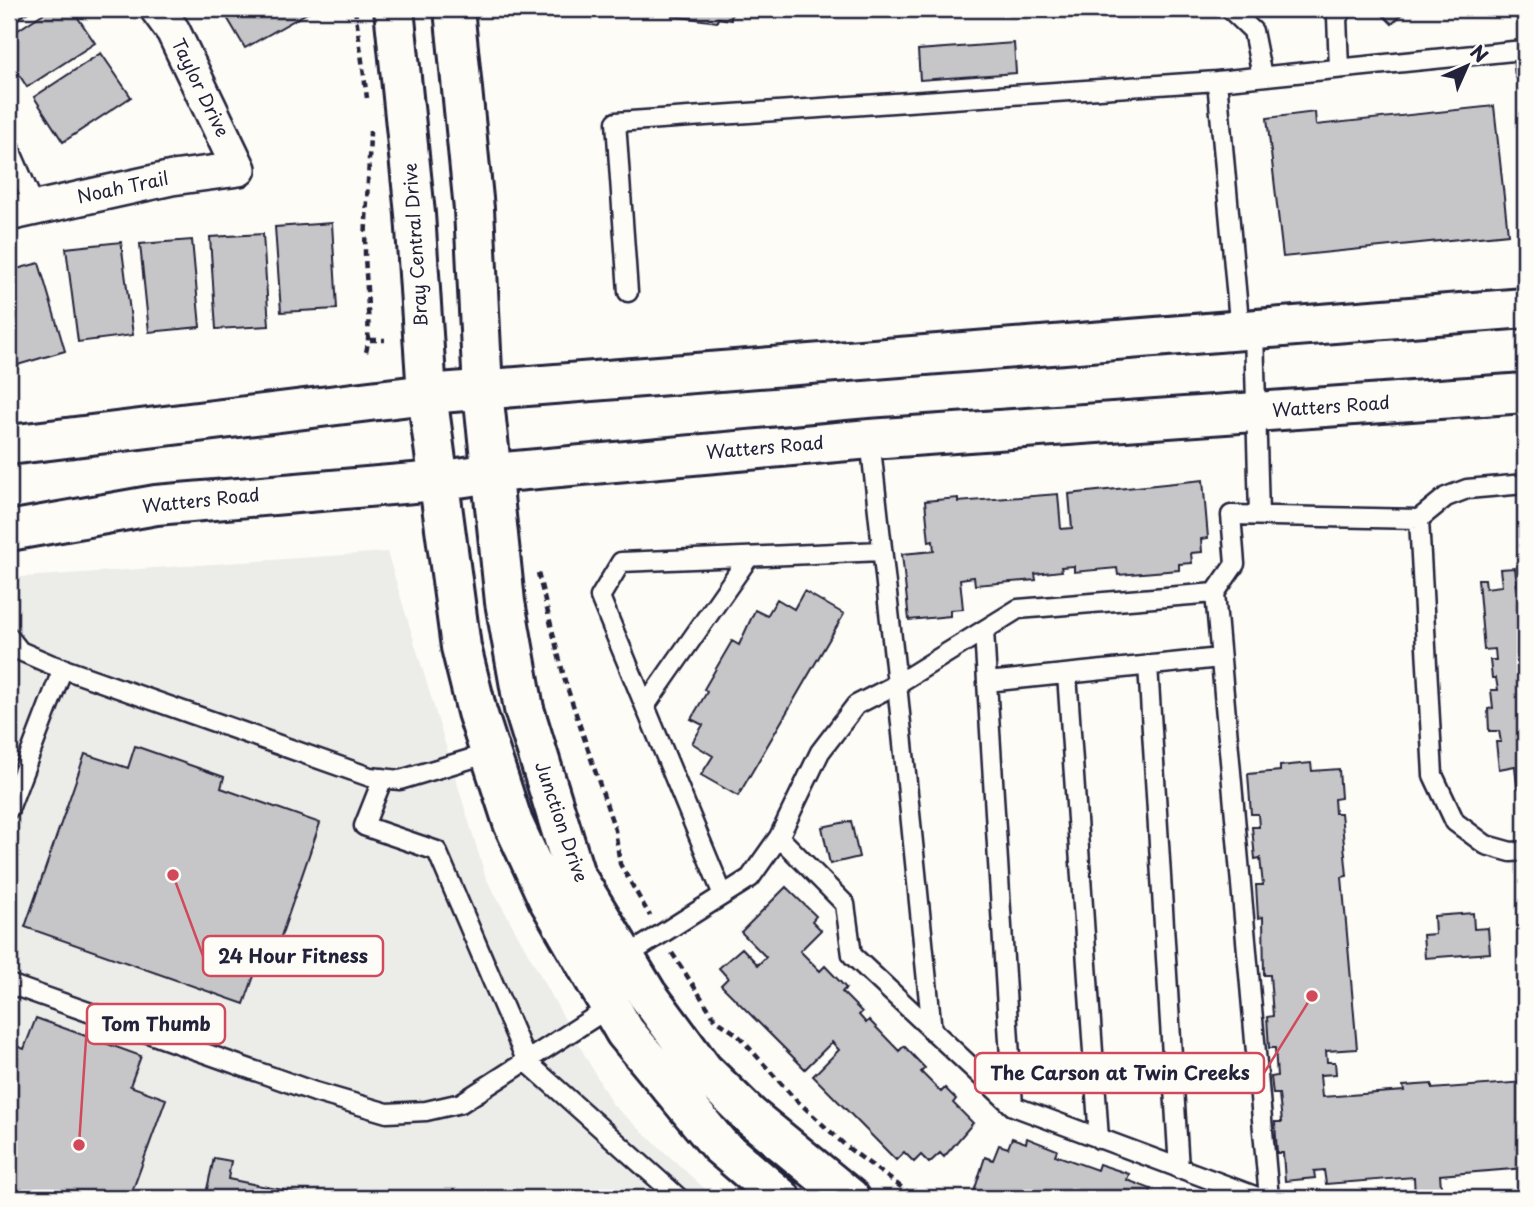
<svg xmlns="http://www.w3.org/2000/svg" width="1534" height="1207" font-family="'Playpen Sans',sans-serif">
	<style>
		.built { fill: #ecece9 }
		.building { fill: #c6c6c8; stroke: #22223b; stroke-width: 2 }
		.lines { fill: none; stroke-linecap: round; stroke-linejoin: round }
		.service-casing { stroke: #22223b; stroke-width: 23 }
		.minor-casing { stroke: #22223b; stroke-width: 38 }
		.tertiary-casing { stroke: #22223b; stroke-width: 44 }
		.secondary-casing { stroke: #22223b; stroke-width: 44 }
		.path { stroke: #22223b; stroke-width: 4.5; stroke-dasharray: 7 5; stroke-linecap: butt }
		.service { stroke: #fdfcf7; stroke-width: 18 }
		.minor { stroke: #fdfcf7; stroke-width: 33 }
		.tertiary { stroke: #fdfcf7; stroke-width: 38 }
		.secondary { stroke: #fdfcf7; stroke-width: 38 }
		.labels { text-anchor: middle; stroke-width: 6; stroke-linejoin: round; paint-order: stroke }
		.street-label { font-size: 18px; fill: #22223b; stroke: #fdfcf7 }
		.leader { fill: none; stroke: #d1495b; stroke-width: 2.5 }
		.callout-dot { fill: #d1495b; stroke: #fdfcf7; stroke-width: 2.5 }
		.callout { fill: #fdfcf7; stroke: #d1495b; stroke-width: 2.5 }
		.callout-label { font-size: 19px; text-anchor: middle; font-weight: bold; fill: #22223b }
	</style>
	<rect width="100%" height="100%" fill="#fdfcf7"/>
	<filter id="ink" filterUnits="userSpaceOnUse"><feTurbulence type="fractalNoise" baseFrequency=".0143" numOctaves="2"/><feDisplacementMap in="SourceGraphic" scale="14" xChannelSelector="R" yChannelSelector="G"/><feConvolveMatrix kernelMatrix="1 2 1 2 8 2 1 2 1" color-interpolation-filters="sRGB"/></filter>
	<g filter="url(#ink)">
		<path class="built" d="M387,552L486,878L612,1104L715,1198H9V578Z"/>
		<path class="building" d="M9,9H33L9,24Z
			M50,9H72L95,43L27,87L9,59V36Z
			M222,9H314L245,48Z
			M660,9H749L748,13L732,11L731,20L718,18L717,22L672,16L673,14L660,11Z
			M1377,9H1407L1392,24Z
			M1014,43L1016,73L920,80L918,50Z
			M101,53L131,97L63,142L34,97Z
			M1494,106L1508,234L1283,257L1267,118L1315,112L1316,125Z
			M332,223L337,309L281,312L275,227Z
			M263,234L269,326L216,329L210,237Z
			M192,240L200,327L149,332L140,244Z
			M121,242L133,335L78,342L66,248Z
			M39,263L65,351L14,366L9,348V271Z
			M1203,480L1208,538L1201,539L1202,552L1191,553L1192,563L1179,564V570L1118,575L1117,568L1074,572V566L1061,567L1062,571L1035,574L1036,580L975,585L974,577L960,579L963,609L950,610V616L909,620L902,554L934,551L933,541L929,542L925,501L958,498V502L1058,494L1061,529L1072,528L1069,494Z
			M1515,568L1517,586L1525,585V787L1517,788L1515,766L1499,769L1496,742H1501L1499,731H1489L1488,709L1493,708L1491,690H1498L1496,678H1492L1490,660H1496L1495,649L1484,650L1478,579H1485L1486,588L1502,586L1500,569Z
			M804,591L844,614L738,796L701,775L713,756L692,743L703,725L691,719L707,692L704,689L732,641L739,645L755,610L767,616L777,599L794,609Z
			M135,746L224,777L221,788L320,823L277,948L265,945L244,1004L25,927L85,754L128,768Z
			M1311,763L1312,771L1339,769L1341,798L1334,799L1335,813H1341L1347,876L1342,877L1357,1049L1326,1051L1327,1062H1335L1336,1074L1320,1075L1322,1097L1404,1091L1403,1086L1432,1084V1089L1525,1082V1168L1440,1175L1442,1198H1415L1414,1177L1326,1184L1324,1170L1314,1171L1315,1178L1285,1181L1283,1153H1277L1275,1122H1282L1279,1094H1273L1271,1077L1277,1076L1275,1048H1269L1267,1017L1273,1016L1270,975H1264L1263,917L1258,918L1256,885H1263L1260,858L1255,859L1252,827H1259L1258,814H1251L1248,774L1280,771V766Z
			M851,821L859,857L830,864L822,827Z
			M786,887L816,916L812,921L821,930L800,951L820,971L825,966L846,988L842,992L862,1012L859,1015L866,1023L869,1020L899,1051L904,1046L925,1068L921,1072L941,1092L945,1088L956,1099L953,1103L973,1123L944,1157L940,1153L929,1163L921,1155L914,1162L904,1152L896,1160L813,1076L839,1050L832,1042L805,1069L721,985L728,978L719,968L742,948L758,965L766,957L741,932Z
			M1473,913L1474,929L1488,928L1490,953L1425,958L1423,935L1435,934L1434,916Z
			M36,1018L141,1056L130,1086L166,1099L132,1192L138,1194L136,1198H9V1043L24,1049Z
			M1012,1138L1026,1143L1027,1138L1057,1150L1055,1155L1097,1170L1099,1164L1129,1174L1127,1180L1151,1189L1150,1193L1175,1198H972L985,1157L993,1160L999,1145L1008,1148Z
			M214,1158L231,1161L228,1179L321,1198H205Z"/>
		<g class="lines">
			<g class="service-casing">
				<path id="service" d="M1230,9L1253,31L1262,76
					M1339,68L1337,17L1344,9
					M1217,81L1523,50L1525,72
					M9,147L35,207
					M628,292L616,122L1217,81L1240,332
					M1254,331L1259,515
					M870,439L897,684L1018,609L1215,593L1235,564L1231,515L1419,519L1446,497L1467,489L1525,484
					M1419,519L1433,775L1455,822L1486,845L1511,852L1525,851
					M1215,593L1269,1198
					M984,630L987,682
					M9,637L20,651L50,664L370,777L400,780L490,753
					M1148,665L1179,1169
					M1067,674L1099,1139
					M645,706L749,557
					M383,778L364,826L437,851L527,1062L679,1198
					M9,809L63,668
					M779,837L845,904L852,955L1013,1106L1260,1198
					M723,895L600,597L621,562L882,551
					M625,957L750,878L779,837L820,752L856,705L897,684L932,1031
					M9,984L315,1092L387,1113L426,1111L461,1103L610,1007
					M1013,1106L987,682L1220,658"/>
			</g>
			<g class="minor-casing">
				<path id="minor" d="M9,214L172,178L239,169L173,31L157,9"/>
			</g>
			<g class="tertiary-casing">
				<path id="tertiary" d="M394,9L415,214L427,394L461,647L477,712L513,823L548,899L625,1032L719,1145L781,1198
					M454,9L474,209L483,391L505,602L524,709L575,875L647,994L703,1070L750,1116L850,1198"/>
			</g>
			<g class="secondary-casing">
				<path id="secondary" d="M9,445L427,394L1525,308
					M9,531L156,505L437,481L493,473L870,439L1525,393"/>
			</g>
			<path class="path" d="M355,9L367,98
				M370,340H385
				M366,352C372,333 365,274 365,250C366,210 369,171 370,131
				M538,573L565,681L615,830L620,864L650,916
				M672,953L716,1020L738,1035L792,1096L847,1147L916,1198"/>
			<use href="#service" class="service"/>
			<use href="#minor" class="minor"/>
			<use href="#tertiary" class="tertiary"/>
			<use href="#secondary" class="secondary"/>
		</g>
	</g>
	<g class="labels">
		<g class="street-label">
			<text transform="translate(200 88) rotate(64)" y="6">Taylor Drive</text>
			<text transform="translate(123 188) rotate(-12)" y="6">Noah Trail</text>
			<text transform="translate(416 245) rotate(-94)" y="6">Bray Central Drive</text>
			<text transform="translate(1331 407) rotate(-4)" y="6">Watters Road</text>
			<text transform="translate(765 448) rotate(-5)" y="6">Watters Road</text>
			<text transform="translate(201 501) rotate(-6)" y="6">Watters Road</text>
			<text transform="translate(561 822) rotate(71)" y="6">Junction Drive</text>
		</g>
	</g>
	<path class="leader" d="M173 875L203 956M79 1145L87 1024M1312 996L1264 1073"/>
	<g class="callout-dot">
		<circle cx="173" cy="875" r="7"/>
		<circle cx="79" cy="1145" r="7"/>
		<circle cx="1312" cy="996" r="7"/>
	</g>
	<g class="callout">
		<rect x="203" y="936" width="180" height="40" rx="7"/>
		<rect x="87" y="1004" width="138" height="40" rx="7"/>
		<rect x="975" y="1053" width="289" height="40" rx="7"/>
	</g>
	<g class="callout-label">
		<text x="293" y="963">24 Hour Fitness</text>
		<text x="156" y="1031">Tom Thumb</text>
		<text x="1120" y="1080">The Carson at Twin Creeks</text>
	</g>
	<rect width="1534" height="1207" fill="none" stroke="#fdfcf7" stroke-width="35"/>
	<rect x="18" y="18" width="1499" height="1172" fill="none" stroke="#22223b" stroke-width="2.5" filter="url(#ink)"/>
	<g transform="translate(1467 66) rotate(45)" stroke="#fdfcf7" stroke-width="5" paint-order="stroke">
	<path d="M0-5L12 26L0 18L-12 26Z" fill="#22223b"/>
	<text y="-10" font-size="19" font-weight="bold" text-anchor="middle" fill="#22223b">N</text>
	</g>
</svg>
